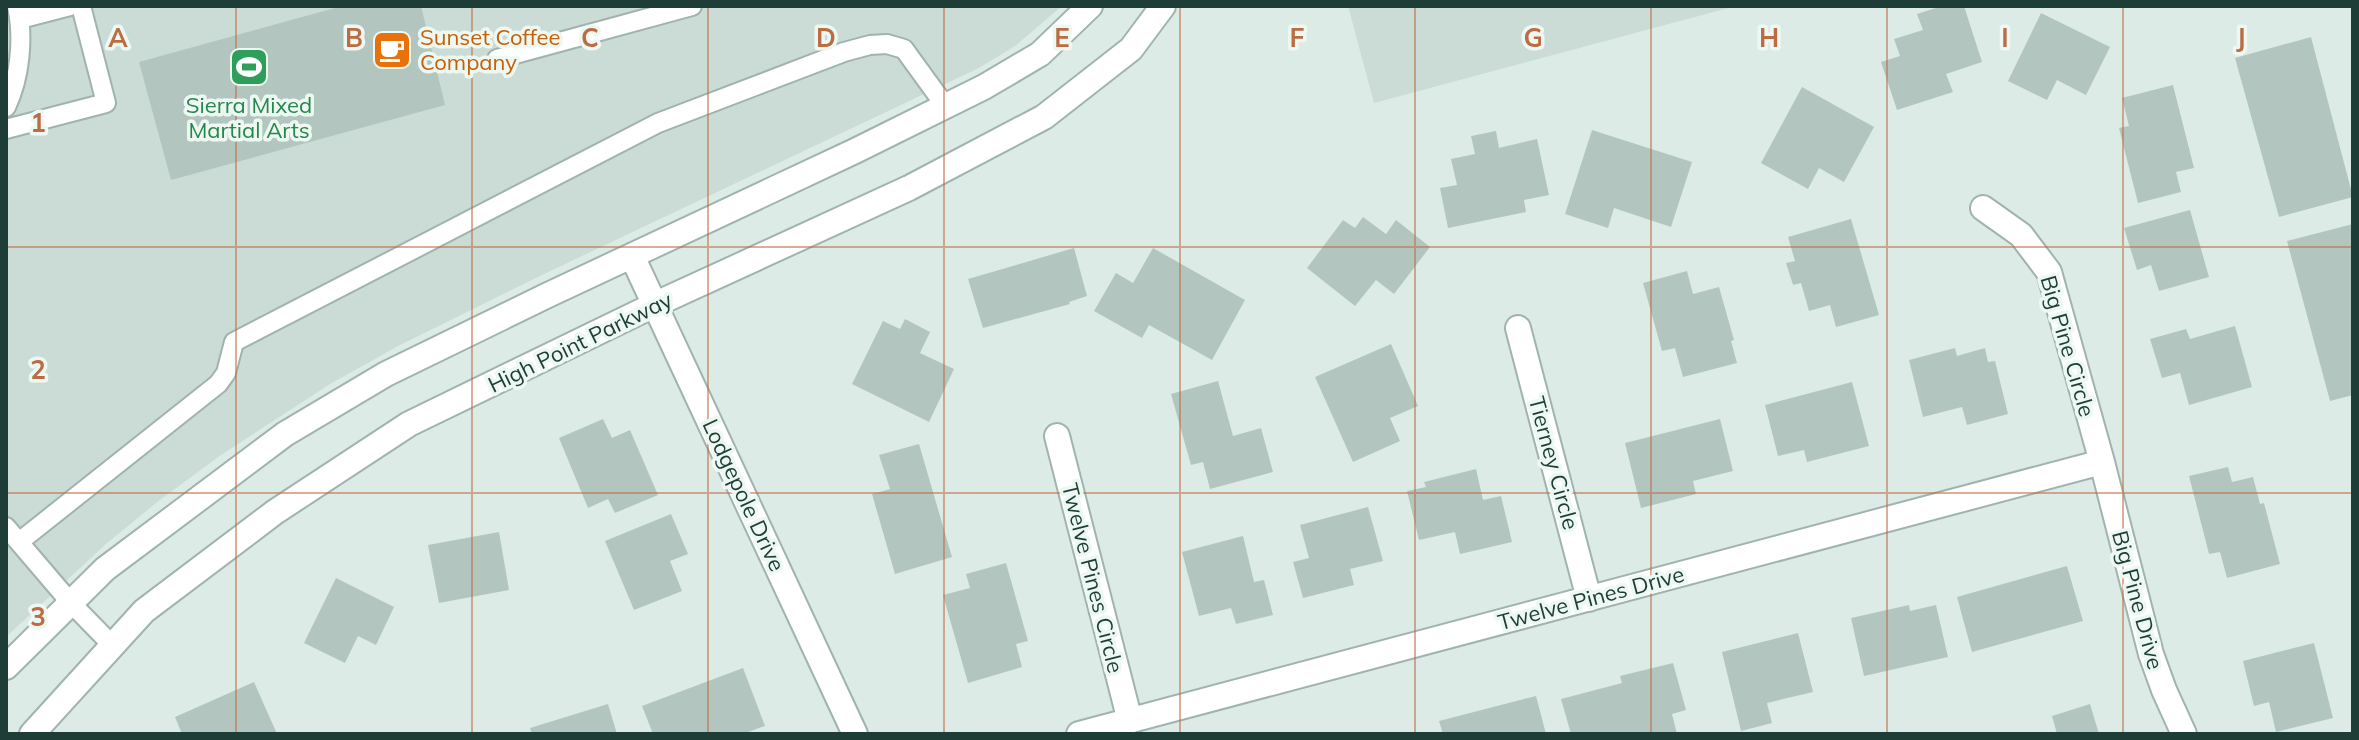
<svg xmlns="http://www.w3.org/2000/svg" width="2359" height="740" font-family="Mulish,sans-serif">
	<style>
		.built { fill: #cbdbd5 }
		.building { fill: #b2c6bf }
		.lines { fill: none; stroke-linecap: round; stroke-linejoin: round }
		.service-casing { stroke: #a0b3ae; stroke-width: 22 }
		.minor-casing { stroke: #a0b3ae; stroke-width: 28 }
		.tertiary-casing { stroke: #a0b3ae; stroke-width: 28 }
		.service { stroke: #fff; stroke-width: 18 }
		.minor { stroke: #fff; stroke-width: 24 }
		.tertiary { stroke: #fff; stroke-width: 24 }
		.grid { fill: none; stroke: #bb6c43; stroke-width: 2; stroke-opacity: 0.55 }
		.labels { text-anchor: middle; stroke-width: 7; stroke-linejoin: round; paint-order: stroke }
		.food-label { font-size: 22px; fill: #c56008; stroke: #eef8f3; text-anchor: start }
		.leisure-label { font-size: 22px; fill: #27864d; stroke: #eef8f3 }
		.street-label { font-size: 22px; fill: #1d3d36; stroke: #eef8f3 }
		.grid-label { font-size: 26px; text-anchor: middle; font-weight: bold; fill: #bb6c43; stroke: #eef8f3; stroke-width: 7; stroke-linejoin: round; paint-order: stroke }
	</style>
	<rect width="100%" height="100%" fill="#ddebe6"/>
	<path class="built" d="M6,6H1062L1015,46L979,68L546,273L398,346L330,384L221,455L161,499L107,543L6,637Z
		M1348,6H1736L1374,103Z"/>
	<path class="building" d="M342,6H421L445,105L171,180L139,62Z
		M1942,6H1964L1982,62L1946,74L1953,92L1897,110L1881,62L1900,56L1894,39L1923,30L1917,14Z
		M2041,13L2110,47L2086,95L2057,80L2047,100L2008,81Z
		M2311,37L2353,197L2279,217L2235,58Z
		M2173,85L2194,168L2176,172L2181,192L2138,203L2119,128L2129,126L2122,98Z
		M1802,87L1874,127L1844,182L1819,168L1808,189L1761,163Z
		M1592,130L1692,162L1671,227L1614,208L1608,228L1565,214Z
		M1496,131L1499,148L1537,139L1549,195L1524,200L1526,212L1448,228L1440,188L1457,185L1451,159L1475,154L1471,136Z
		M2190,210L2209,277L2159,291L2151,265L2137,270L2124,228Z
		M1363,217L1386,234L1396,220L1430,247L1394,294L1376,280L1355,306L1307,268L1343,220L1355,228Z
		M1851,219L1879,315L1836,327L1830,305L1809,311L1801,283L1793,285L1786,263L1795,261L1788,237Z
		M2353,224V395L2330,401L2287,241Z
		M1074,248L1087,296L1069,302L1070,304L983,328L968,279Z
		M1153,248L1245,300L1212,360L1149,325L1142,338L1094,311L1116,273L1133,283Z
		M1687,271L1693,294L1719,287L1734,340L1731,341L1737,363L1683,377L1675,348L1662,351L1643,283Z
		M905,319L930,332L920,353L954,369L929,422L852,384L883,321L900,329Z
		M2235,326L2252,387L2189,405L2180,373L2162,378L2150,339L2186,329L2190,339Z
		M1391,344L1418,406L1390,418L1400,441L1353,462L1315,377Z
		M1955,348L1957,356L1985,348L1988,362L1995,361L2008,414L1967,425L1962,407L1923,417L1909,360Z
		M1218,381L1233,436L1261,428L1273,472L1210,489L1203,462L1191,465L1171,394Z
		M1852,382L1869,446L1807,462L1804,450L1778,456L1765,405Z
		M603,419L612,438L630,430L658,495L615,513L608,499L588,508L559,438Z
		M1720,419L1733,471L1693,481L1696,494L1641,508L1625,443Z
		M919,444L952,557L895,574L872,494L890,489L879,455Z
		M2228,467L2232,482L2253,477L2260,504L2264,503L2280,564L2227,578L2220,552L2209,554L2189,476Z
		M1476,469L1483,500L1501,496L1512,542L1460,554L1455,532L1419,540L1407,491L1426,487L1424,482Z
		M1368,507L1383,561L1350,569L1354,585L1303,598L1293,562L1309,558L1300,525Z
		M671,514L688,554L670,561L682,591L634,610L605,541Z
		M499,532L509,590L439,603L428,545Z
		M1243,536L1254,582L1264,580L1273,615L1236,624L1231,608L1199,616L1182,552Z
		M1006,563L1028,641L1016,644L1022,667L968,683L943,595L970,588L966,574Z
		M2067,566L2083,621L1972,652L1957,597Z
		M336,578L394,607L376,645L358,636L345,663L304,643Z
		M1909,605L1910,611L1936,605L1948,657L1864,676L1851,618Z
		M1798,633L1813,692L1767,703L1772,723L1741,731L1722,652Z
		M2314,643L2333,718L2276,732L2269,702L2254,706L2243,661Z
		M1673,663L1686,710L1672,714L1677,734H1571L1561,699L1622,683L1620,676Z
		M743,668L765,726L743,734H653L642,706Z
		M254,682L277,734H182L175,717Z
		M1536,696L1546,734H1443L1439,721Z
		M608,704L617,734H532L530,728Z
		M2090,704L2099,734H2057L2052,716Z"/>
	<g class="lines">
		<g class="service-casing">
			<path id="service" d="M20,19L70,6
				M497,59L692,6
				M6,107C20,78 24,38 17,6
				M6,129L106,103L81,6
				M6,527L70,602L113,646
				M19,542L218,384L226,373L234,342L658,123L844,52L870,45L887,44L904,49L946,107"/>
		</g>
		<g class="minor-casing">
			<path id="minor" d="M1983,208L2021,235L2049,272L2102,462L2151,654L2164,690L2184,734
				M632,256L855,734
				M1518,328L1589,599
				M1057,436L1130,721
				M1079,734L2102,462"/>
		</g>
		<g class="tertiary-casing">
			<path id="tertiary" d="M6,667L105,569L285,434L386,374L548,295L855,151L984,87L1040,54L1090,6
				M32,734L144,611L275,512L409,424L656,304L909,188L1044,117L1131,49L1163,6"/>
		</g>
		<use href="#service" class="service"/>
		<use href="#minor" class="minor"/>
		<use href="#tertiary" class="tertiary"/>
	</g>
	<path class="grid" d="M236,6V734M472,6V734M708,6V734M944,6V734M1180,6V734M1415,6V734M1651,6V734M1887,6V734M2123,6V734M6,247H2353M6,493H2353"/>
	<defs>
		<g id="cafe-square" transform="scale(2)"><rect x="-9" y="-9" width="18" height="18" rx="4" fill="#e8710a" stroke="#eef8f3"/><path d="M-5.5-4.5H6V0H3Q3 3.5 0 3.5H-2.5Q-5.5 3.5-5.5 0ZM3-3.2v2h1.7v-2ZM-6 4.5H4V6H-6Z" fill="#fff"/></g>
		<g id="stadium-square" transform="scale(2)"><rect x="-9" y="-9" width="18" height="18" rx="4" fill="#2e9e5b" stroke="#eef8f3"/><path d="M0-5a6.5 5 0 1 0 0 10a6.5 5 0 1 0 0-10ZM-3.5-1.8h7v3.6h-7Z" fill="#fff"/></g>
	</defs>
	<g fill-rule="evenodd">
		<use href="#cafe-square" x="392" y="50"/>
		<use href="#stadium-square" x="249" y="67"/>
	</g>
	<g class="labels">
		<g class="food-label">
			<text x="420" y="45">Sunset Coffee<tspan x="420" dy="25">Company</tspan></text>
		</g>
		<g class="leisure-label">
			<text x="249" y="113">Sierra Mixed<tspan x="249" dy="25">Martial Arts</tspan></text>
		</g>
		<g class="street-label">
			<text transform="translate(580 342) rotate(-26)" y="8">High Point Parkway</text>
			<text transform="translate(2068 346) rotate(74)" y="8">Big Pine Circle</text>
			<text transform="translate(1554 463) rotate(75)" y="8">Tierney Circle</text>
			<text transform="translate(744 495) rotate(65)" y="8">Lodgepole Drive</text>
			<text transform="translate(1093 578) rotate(76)" y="8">Twelve Pines Circle</text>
			<text transform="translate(1591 598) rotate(-15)" y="8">Twelve Pines Drive</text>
			<text transform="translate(2138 600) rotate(75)" y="8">Big Pine Drive</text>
		</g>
	</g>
	<g class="grid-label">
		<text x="118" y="47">A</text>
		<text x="354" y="47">B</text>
		<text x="590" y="47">C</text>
		<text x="826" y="47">D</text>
		<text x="1062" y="47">E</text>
		<text x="1297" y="47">F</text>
		<text x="1533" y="47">G</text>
		<text x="1769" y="47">H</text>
		<text x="2005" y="47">I</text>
		<text x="2241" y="47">J</text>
		<text x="38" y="132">1</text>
		<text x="38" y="379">2</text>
		<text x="38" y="626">3</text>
	</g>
	<rect width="2359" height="740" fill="none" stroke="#1d3d36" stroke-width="16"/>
</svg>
